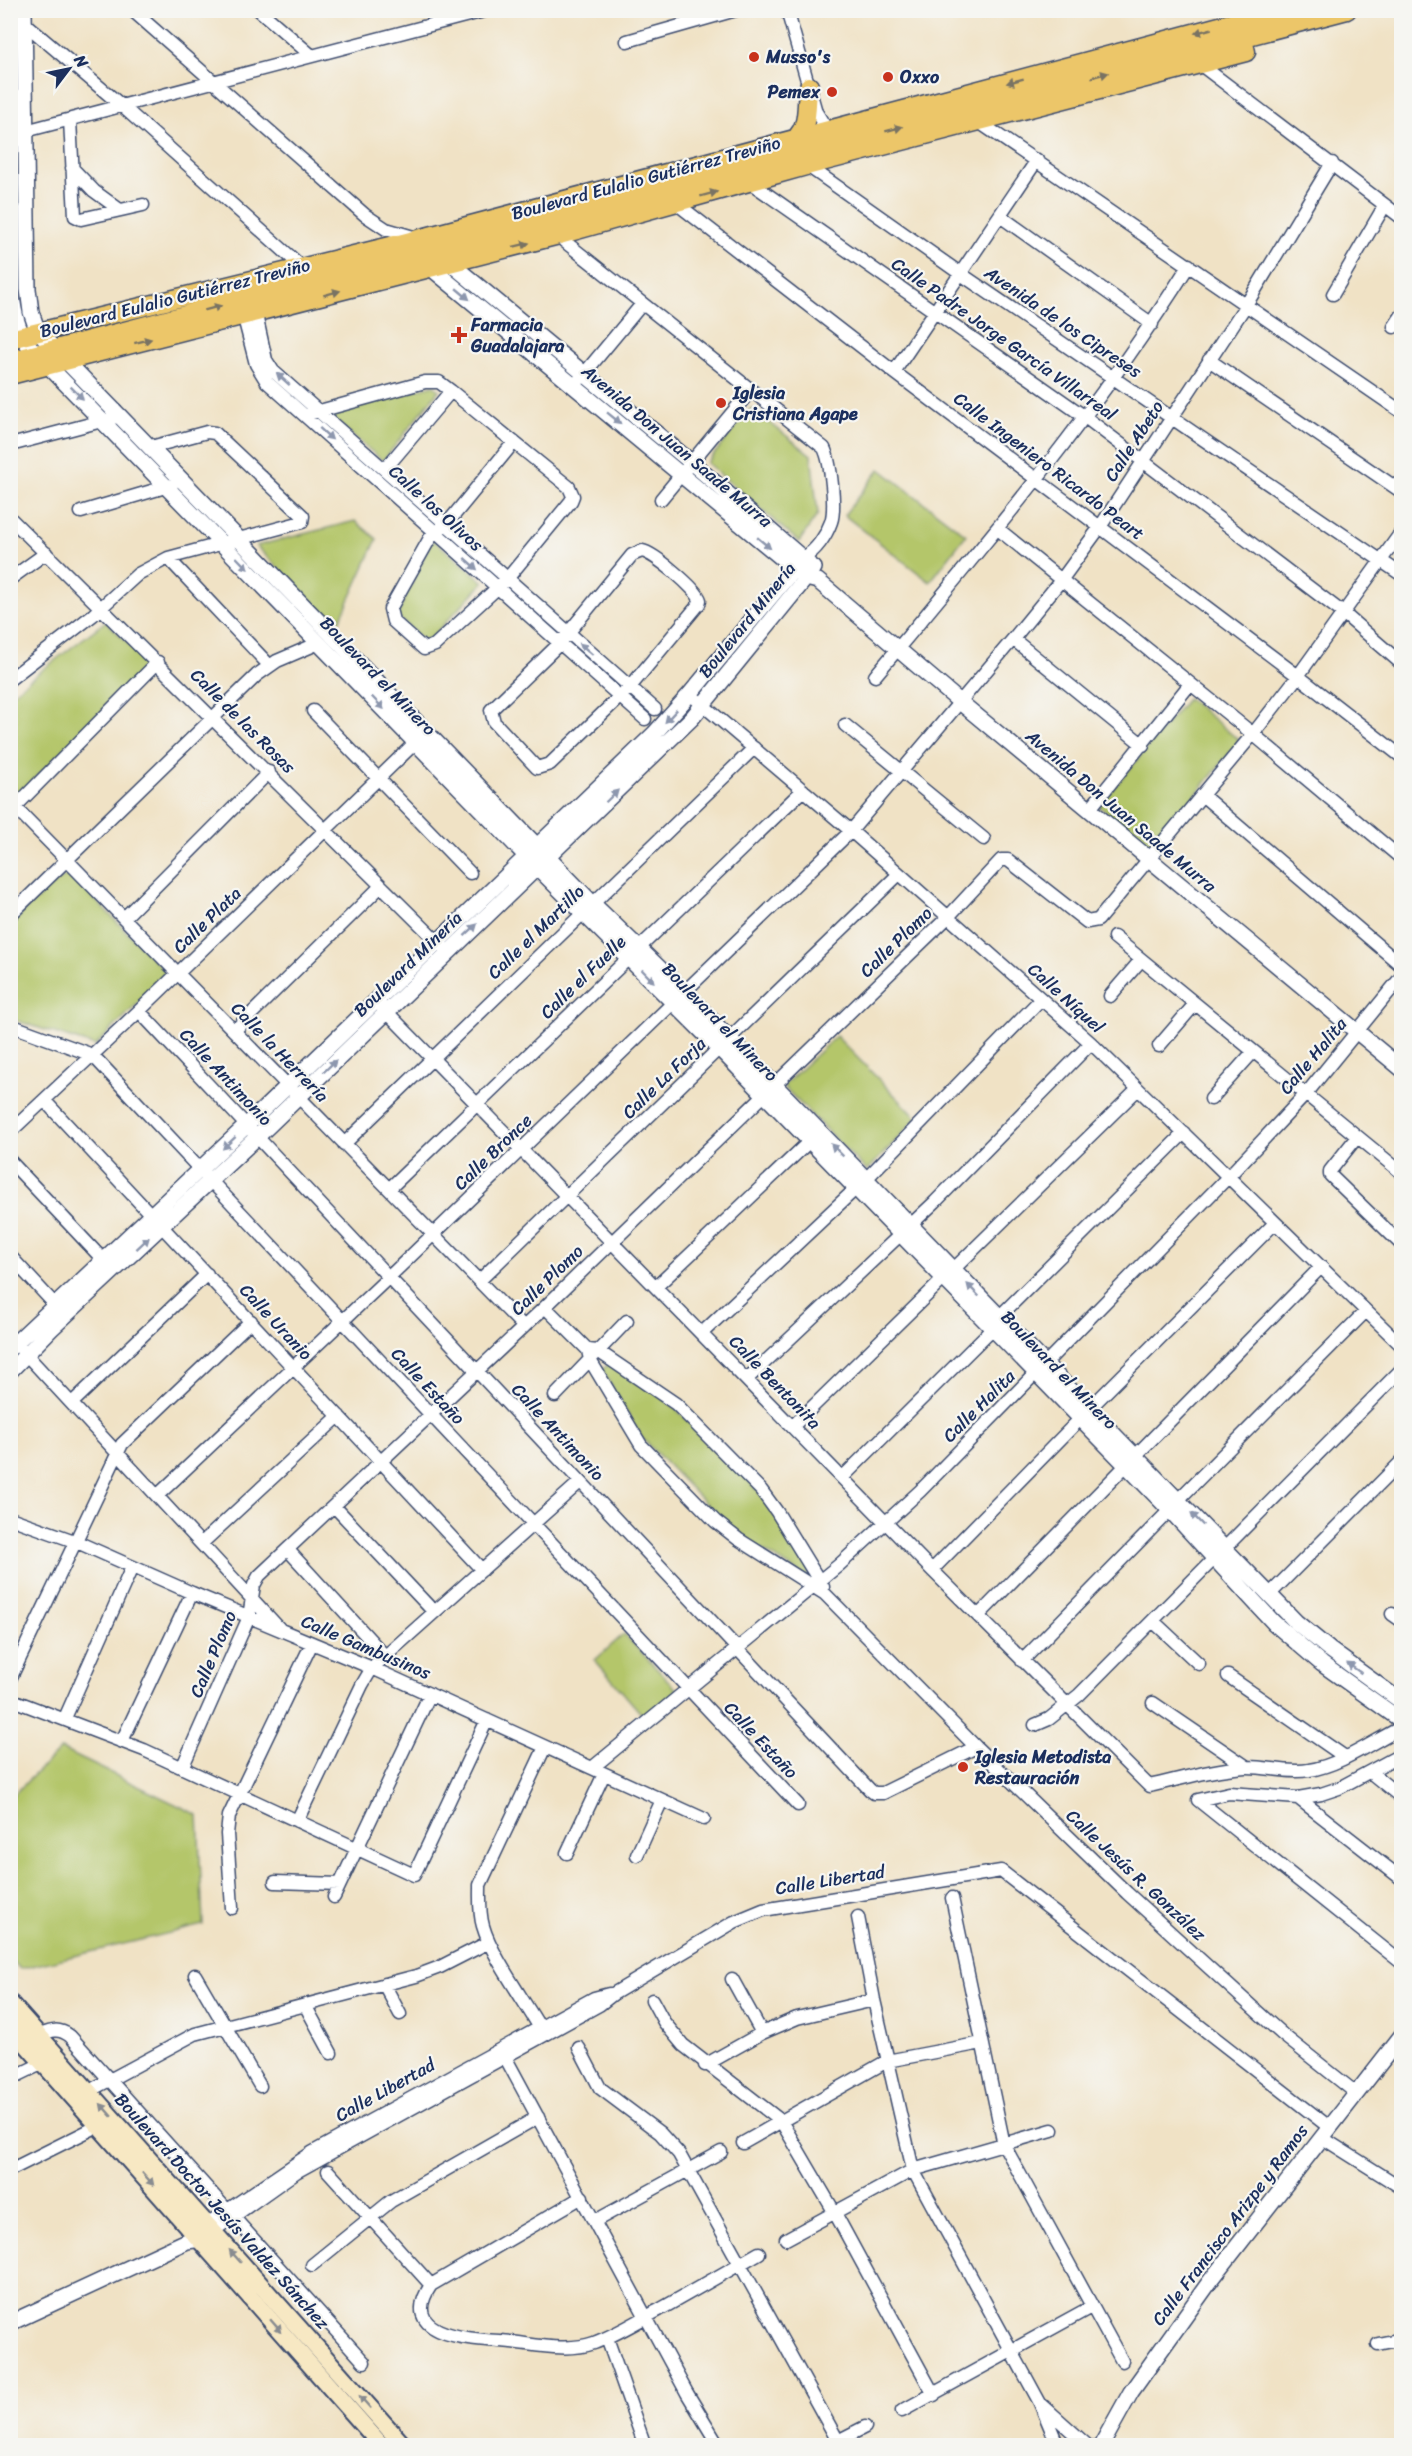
<svg xmlns="http://www.w3.org/2000/svg" width="1412" height="2456" font-family="Sriracha,sans-serif">
	<style>
		.green { fill: #b4c66a; stroke: #687a64; stroke-width: 1.5 }
		.lines { fill: none; stroke-linecap: round; stroke-linejoin: round }
		.minor-casing { stroke: #3b4a6d; stroke-width: 15 }
		.tertiary-casing { stroke: #3b4a6d; stroke-width: 18 }
		.secondary-casing { stroke: #3b4a6d; stroke-width: 20 }
		.primary-casing { stroke: #3b4a6d; stroke-width: 21 }
		.minor { stroke: #fff; stroke-width: 12 }
		.tertiary { stroke: #fff; stroke-width: 15 }
		.secondary { stroke: #f7e8c3; stroke-width: 16 }
		.primary { stroke: #ecc669; stroke-width: 18 }
		.oneway { fill: #797363 }
		.oneway2 { fill: #8d97ae }
		.oneway3 { fill: #898c90 }
		.poi-dot { fill: #c8321e; stroke: #f6f6f2; stroke-width: 2 }
		.labels { text-anchor: middle; stroke-width: 4.5; stroke-linejoin: round; paint-order: stroke }
		.poi-label { font-size: 18px; font-weight: bold; fill: #1b2f5e; stroke: #f6f6f2; text-anchor: start }
		.street-label { font-size: 18px; fill: #1b2f5e; stroke: #f6f6f2 }
	</style>
	<rect width="100%" height="100%" fill="#f6f6f2"/>
	<filter id="ink" filterUnits="userSpaceOnUse"><feTurbulence type="fractalNoise" baseFrequency=".0167" numOctaves="2"/><feDisplacementMap in="SourceGraphic" scale="12" xChannelSelector="R" yChannelSelector="G"/><feConvolveMatrix kernelMatrix="1 2 1 2 8 2 1 2 1" color-interpolation-filters="sRGB"/></filter>
	<filter id="wash" filterUnits="userSpaceOnUse"><feTurbulence type="fractalNoise" baseFrequency=".008" numOctaves="4" result="noise"/><feDisplacementMap in="SourceGraphic" scale="24" xChannelSelector="R" yChannelSelector="G"/><feGaussianBlur stdDeviation="1.35" result="paint"/><feColorMatrix in="noise" values="0 0 0 0 0 0 0 0 0 0 0 0 0 0 0 0 0 1.4 0 .05"/><feComposite in="paint" operator="in"/></filter>
	<g filter="url(#wash)">
		<rect width="100%" height="100%" fill="#f0e2c5"/>
		<path class="green" d="M433,385L439,390L383,461L327,414Z
			M751,408L811,455L818,514L799,542L707,463Z
			M880,469L966,535L930,582L844,515Z
			M355,521L377,539L337,627L256,546Z
			M432,539L484,582L426,643L397,616Z
			M106,621L150,665L17,796L11,790V694Z
			M1188,698L1240,741L1150,850L1099,806Z
			M69,873L168,974L95,1046L11,1019L10,925L47,889Z
			M836,1036L917,1118L867,1171L783,1086Z
			M610,1363L667,1400L769,1501L811,1568L807,1578L730,1529L641,1437L602,1370Z
			M624,1634L677,1690L644,1717L595,1660Z
			M61,1749L198,1815L203,1925L20,1969L11,1959V1797Z"/>
	</g>
	<g filter="url(#ink)">
		<g class="lines">
			<g class="minor-casing">
				<path id="minor" d="M132,10L365,215L386,229L417,238
					M259,10L312,56
					M787,10L816,112L827,130
					M10,11L122,106L302,267
					M627,41L736,10
					M1197,62L1402,218
					M70,120L75,216L81,219L143,205
					M976,120L1402,412
					M10,135L488,10
					M805,164L961,274L1402,575
					M72,168L94,191L120,210
					M751,183L1085,417L1343,613L1402,664
					M676,203L894,372L1298,676L1402,757
					M1000,216L1152,324
					M558,231L564,241L824,448C831,462 836,508 831,522C826,536 816,551 803,558
					M1333,294L1385,205
					M254,306L266,360L273,371L655,709
					M242,310L256,364L267,382L645,719
					M1394,327L1402,315
					M1209,360L1402,492
					M894,372L1037,160
					M574,386L642,304
					M305,415L425,382H439L451,391L569,487L573,496L571,501L507,579L435,645L424,649L393,621L390,609L430,538L450,520L514,442
					M18,443L121,416
					M385,469L451,391
					M661,499L751,390
					M81,512L172,485
					M10,518L443,947
					M998,529L1253,734L1402,859
					M642,551C654,553 697,589 700,600L699,604L630,687L550,764L537,768L494,722L491,710L560,643L632,555Z
					M168,558L269,665
					M10,579L46,553
					M1013,639L1143,745
					M875,676C986,543 1097,412 1189,265
					M10,679L93,615L138,574L168,558L302,522L303,516L215,433L207,432L151,447
					M690,694L851,831L1091,1043L1402,1346
					M313,711L470,873
					M845,725L984,839
					M1202,795L1402,966
					M10,802L524,1327
					M15,807L158,662
					M1089,810L1190,684
					M10,915L257,675L277,661L319,643
					M124,918L269,772
					M1114,937L1402,1173
					M1110,996L1141,960
					M381,1006L932,1570L1149,1786C1181,1779 1212,1769 1245,1767C1266,1766 1288,1774 1309,1770C1339,1766 1374,1741 1402,1727
					M139,1011L870,1790L874,1793H883L976,1747
					M10,1025L87,1053L98,1061L798,1805
					M234,1031L381,886
					M1159,1046L1195,1004
					M1211,1099L1253,1052
					M44,1100L482,1570
					M10,1132L139,1011L421,737
					M1357,1137L1330,1171V1175L1402,1245
					M344,1144L754,748
					M10,1161L108,1265
					M389,1189L803,790
					M10,1256L60,1310
					M479,1281L899,874
					M657,1286L815,1136
					M545,1307L588,1350L590,1360L641,1445L715,1521L738,1539L825,1594L976,1747L1127,1893L1283,2035L1356,2093
					M999,1317L1184,1133
					M702,1333L866,1179L1041,999
					M10,1337L279,1628
					M588,1350L598,1351L676,1404L761,1490L777,1512L823,1587
					M747,1379L935,1202L1091,1043
					M555,1396L627,1321
					M72,1403L207,1274
					M1089,1409L1275,1223
					M793,1426L1138,1089
					M843,1477L992,1329
					M158,1495L388,1278L851,831L1013,639L1062,579L1100,527L1246,305L1332,163
					M1178,1500L1366,1311
					M334,1506L434,1612
					M10,1518L77,1542L192,1593L372,1668L704,1819
					M202,1543L339,1416
					M288,1550L385,1656
					M932,1570L1080,1419
					M1270,1594L1402,1461
					M1392,1614L1402,1621
					M978,1616L1321,1267
					M1153,1621L1199,1664
					M1022,1661L1170,1510
					M1228,1676L1345,1757
					M10,1679L122,1444L251,1321
					M10,1699L144,1750L414,1875L487,1720
					M1153,1703L1247,1767
					M65,1718L132,1567
					M1035,1725L1049,1719L1079,1695L1402,1369
					M122,1741L192,1593
					M182,1768L249,1617L254,1585L259,1576L545,1307L948,917L1001,860H1008L1087,922L1098,920L1253,734L1298,676L1402,531
					M592,1768L839,1565L920,1491L1228,1177L1306,1094L1402,976
					M1370,1772L1402,1798
					M1298,1798L1402,1879
					M1198,1800L1402,1963
					M1198,1800L1229,1793L1298,1798L1321,1794L1339,1788L1402,1754
					M297,1821L362,1685L372,1668L580,1482
					M567,1853L604,1774
					M637,1855L662,1800
					M275,1882L340,1884
					M334,1897L430,1694
					M952,1898L1004,2145L1122,2361
					M232,1908L227,1834L229,1816L312,1643
					M858,1917L874,2000L913,2170L1040,2403L1058,2446
					M195,1975L260,2086
					M732,1979L762,2033
					M384,1984L400,2014
					M652,2000L664,2022L683,2045L781,2121L835,2213L934,2395
					M305,2005L331,2053
					M540,2028C524,2000 491,1955 483,1926C479,1913 480,1898 480,1885L545,1747
					M40,2035C52,2030 59,2028 70,2036L364,2362
					M579,2048L600,2088L660,2133L679,2154L838,2441
					M503,2053L687,2393L719,2446
					M705,2065L762,2033L797,2018L874,2000
					M10,2079L43,2063
					M89,2091L195,2034L416,1976L440,1967L489,1942
					M1321,2137L1402,2188
					M743,2143L887,2061L982,2043
					M10,2170L100,2125
					M328,2171L431,2285
					M582,2197L431,2285C394,2340 480,2339 511,2342C537,2345 569,2352 594,2343C616,2335 638,2321 659,2310C693,2291 726,2272 759,2253
					M595,2221L721,2152
					M207,2224L313,2152L594,1998L609,1994
					M213,2231L296,2172L599,2005L613,1994L734,1922L763,1910L1001,1871L1329,2127
					M786,2239L913,2170L1052,2130
					M312,2265L391,2201L538,2117
					M607,2338L645,2446
					M1378,2344L1402,2339
					M1040,2403L1088,2446
					M902,2411L1091,2307
					M828,2446L865,2427"/>
			</g>
			<g class="tertiary-casing">
				<path id="tertiary" d="M24,10L28,289L31,312L38,332L592,903L684,992L1296,1622L1330,1650L1402,1702
					M10,220C12,258 5,316 29,346L538,868L720,1049L1170,1510L1274,1623L1322,1664L1402,1721
					M443,257L692,463L808,563
					M425,263L806,578L818,581L960,702L1402,1069
					M10,1348L246,1126L654,734L690,694L803,558
					M10,1371L51,1329L257,1137L692,718L814,568
					M10,2323L187,2241L201,2239L207,2235
					M1101,2446L1131,2392L1211,2280L1402,2035"/>
			</g>
			<g class="secondary-casing">
				<path id="secondary" d="M10,2003L404,2446
					M10,2026L382,2446"/>
			</g>
			<g class="primary-casing">
				<path id="primary" d="M797,137C810,123 805,105 809,86
					M10,339L403,243L1280,10
					M10,361L1347,10
					M10,375L559,235L806,166L1246,52L1243,39"/>
			</g>
			<use href="#minor" class="minor"/>
			<use href="#tertiary" class="tertiary"/>
			<use href="#secondary" class="secondary"/>
			<use href="#primary" class="primary"/>
		</g>
		<defs><path id="oneway-solid" d="M-6-.8H1V-3.2L6.5 0L1 3.2V.8H-6Z" transform="scale(1.5)"/></defs>
		<g class="oneway">
			<use href="#oneway-solid" transform="translate(1203 31) rotate(165)"/>
			<use href="#oneway-solid" transform="translate(1100 75) rotate(-15)"/>
			<use href="#oneway-solid" transform="translate(1015 81) rotate(165)"/>
			<use href="#oneway-solid" transform="translate(894 129) rotate(-15)"/>
			<use href="#oneway-solid" transform="translate(709 194) rotate(-15)"/>
			<use href="#oneway-solid" transform="translate(521 245) rotate(-14)"/>
			<use href="#oneway-solid" transform="translate(332 293) rotate(-15)"/>
			<use href="#oneway-solid" transform="translate(213 308) rotate(-15)"/>
			<use href="#oneway-solid" transform="translate(143 341) rotate(-14)"/>
		</g>
		<g class="oneway2">
			<use href="#oneway-solid" transform="translate(463 294) rotate(40)"/>
			<use href="#oneway-solid" transform="translate(283 379) rotate(-138)"/>
			<use href="#oneway-solid" transform="translate(77 393) rotate(45)"/>
			<use href="#oneway-solid" transform="translate(614 418) rotate(39)"/>
			<use href="#oneway-solid" transform="translate(326 434) rotate(42)"/>
			<use href="#oneway-solid" transform="translate(764 543) rotate(40)"/>
			<use href="#oneway-solid" transform="translate(242 563) rotate(46)"/>
			<use href="#oneway-solid" transform="translate(471 564) rotate(42)"/>
			<use href="#oneway-solid" transform="translate(586 649) rotate(-139)"/>
			<use href="#oneway-solid" transform="translate(378 703) rotate(46)"/>
			<use href="#oneway-solid" transform="translate(671 716) rotate(133)"/>
			<use href="#oneway-solid" transform="translate(612 796) rotate(-44)"/>
			<use href="#oneway-solid" transform="translate(471 930) rotate(-43)"/>
			<use href="#oneway-solid" transform="translate(648 976) rotate(46)"/>
			<use href="#oneway-solid" transform="translate(330 1066) rotate(-44)"/>
			<use href="#oneway-solid" transform="translate(229 1143) rotate(137)"/>
			<use href="#oneway-solid" transform="translate(837 1150) rotate(-135)"/>
			<use href="#oneway-solid" transform="translate(143 1243) rotate(-43)"/>
			<use href="#oneway-solid" transform="translate(973 1290) rotate(-134)"/>
			<use href="#oneway-solid" transform="translate(1197 1519) rotate(-134)"/>
			<use href="#oneway-solid" transform="translate(1354 1668) rotate(-145)"/>
		</g>
		<g class="oneway3">
			<use href="#oneway-solid" transform="translate(106 2110) rotate(-131)"/>
			<use href="#oneway-solid" transform="translate(148 2179) rotate(48)"/>
			<use href="#oneway-solid" transform="translate(235 2256) rotate(-132)"/>
			<use href="#oneway-solid" transform="translate(276 2326) rotate(49)"/>
			<use href="#oneway-solid" transform="translate(365 2402) rotate(-132)"/>
		</g>
	</g>
	<g class="poi-dot">
		<circle cx="754" cy="57" r="6"/>
		<circle cx="888" cy="77" r="6"/>
		<circle cx="832" cy="92" r="6"/>
		<path d="M456 326h6v6h6v6h-6v6h-6v-6h-6v-6h6z"/>
		<circle cx="721" cy="403" r="6"/>
		<circle cx="963" cy="1767" r="6"/>
	</g>
	<g class="labels">
		<g class="poi-label">
			<text x="766" y="63">Musso's</text>
			<text x="900" y="83">Oxxo</text>
			<text x="820" y="98" text-anchor="end">Pemex</text>
			<text x="471" y="331">Farmacia<tspan x="471" dy="21">Guadalajara</tspan></text>
			<text x="733" y="399">Iglesia<tspan x="733" dy="21">Cristiana Agape</tspan></text>
			<text x="975" y="1763">Iglesia Metodista<tspan x="975" dy="21">Restauración</tspan></text>
		</g>
		<g class="street-label">
			<text transform="translate(646 178) rotate(-15)" y="6">Boulevard Eulalio Gutiérrez Treviño</text>
			<text transform="translate(175 298) rotate(-14)" y="6">Boulevard Eulalio Gutiérrez Treviño</text>
			<text transform="translate(1063 322) rotate(34)" y="6">Avenida de los Cipreses</text>
			<text transform="translate(1004 339) rotate(35)" y="6">Calle Padre Jorge García Villarreal</text>
			<text transform="translate(1134 441) rotate(-57)" y="6">Calle Abeto</text>
			<text transform="translate(677 446) rotate(40)" y="6">Avenida Don Juan Saade Murra</text>
			<text transform="translate(1049 466) rotate(37)" y="6">Calle Ingeniero Ricardo Peart</text>
			<text transform="translate(436 508) rotate(42)" y="6">Calle los Olivos</text>
			<text transform="translate(747 620) rotate(-51)" y="6">Boulevard Minería</text>
			<text transform="translate(378 676) rotate(46)" y="6">Boulevard el Minero</text>
			<text transform="translate(243 721) rotate(45)" y="6">Calle de las Rosas</text>
			<text transform="translate(1121 811) rotate(40)" y="6">Avenida Don Juan Saade Murra</text>
			<text transform="translate(207 920) rotate(-44)" y="6">Calle Plata</text>
			<text transform="translate(536 932) rotate(-44)" y="6">Calle el Martillo</text>
			<text transform="translate(896 942) rotate(-44)" y="6">Calle Plomo</text>
			<text transform="translate(408 964) rotate(-44)" y="6">Boulevard Minería</text>
			<text transform="translate(583 977) rotate(-44)" y="6">Calle el Fuelle</text>
			<text transform="translate(1066 998) rotate(42)" y="6">Calle Níquel</text>
			<text transform="translate(720 1022) rotate(46)" y="6">Boulevard el Minero</text>
			<text transform="translate(280 1052) rotate(46)" y="6">Calle la Herrería</text>
			<text transform="translate(1313 1056) rotate(-50)" y="6">Calle Halita</text>
			<text transform="translate(226 1077) rotate(47)" y="6">Calle Antimonio</text>
			<text transform="translate(664 1078) rotate(-44)" y="6">Calle La Forja</text>
			<text transform="translate(493 1152) rotate(-44)" y="6">Calle Bronce</text>
			<text transform="translate(547 1280) rotate(-44)" y="6">Calle Plomo</text>
			<text transform="translate(276 1322) rotate(47)" y="6">Calle Uranio</text>
			<text transform="translate(1059 1370) rotate(46)" y="6">Boulevard el Minero</text>
			<text transform="translate(775 1382) rotate(46)" y="6">Calle Bentonita</text>
			<text transform="translate(428 1386) rotate(47)" y="6">Calle Estaño</text>
			<text transform="translate(979 1406) rotate(-45)" y="6">Calle Halita</text>
			<text transform="translate(558 1432) rotate(47)" y="6">Calle Antimonio</text>
			<text transform="translate(366 1647) rotate(23)" y="6">Calle Gambusinos</text>
			<text transform="translate(213 1654) rotate(-67)" y="6">Calle Plomo</text>
			<text transform="translate(761 1740) rotate(47)" y="6">Calle Estaño</text>
			<text transform="translate(1136 1875) rotate(43)" y="6">Calle Jesús R. González</text>
			<text transform="translate(830 1880) rotate(-9)" y="6">Calle Libertad</text>
			<text transform="translate(385 2090) rotate(-29)" y="6">Calle Libertad</text>
			<text transform="translate(222 2211) rotate(48)" y="6">Boulevard Doctor Jesús Valdez Sánchez</text>
			<text transform="translate(1230 2225) rotate(-53)" y="6">Calle Francisco Arizpe y Ramos</text>
		</g>
	</g>
	<rect width="1412" height="2456" fill="none" stroke="#f6f6f2" stroke-width="36"/>
	<g transform="translate(69 69) rotate(58)" stroke="#f6f6f2" stroke-width="4.5" paint-order="stroke">
	<path d="M0-4.5L10 22L0 15L-10 22Z" fill="#1b2f5e"/>
	<text y="-9" font-size="16" font-weight="bold" text-anchor="middle" fill="#1b2f5e">N</text>
	</g>
</svg>
